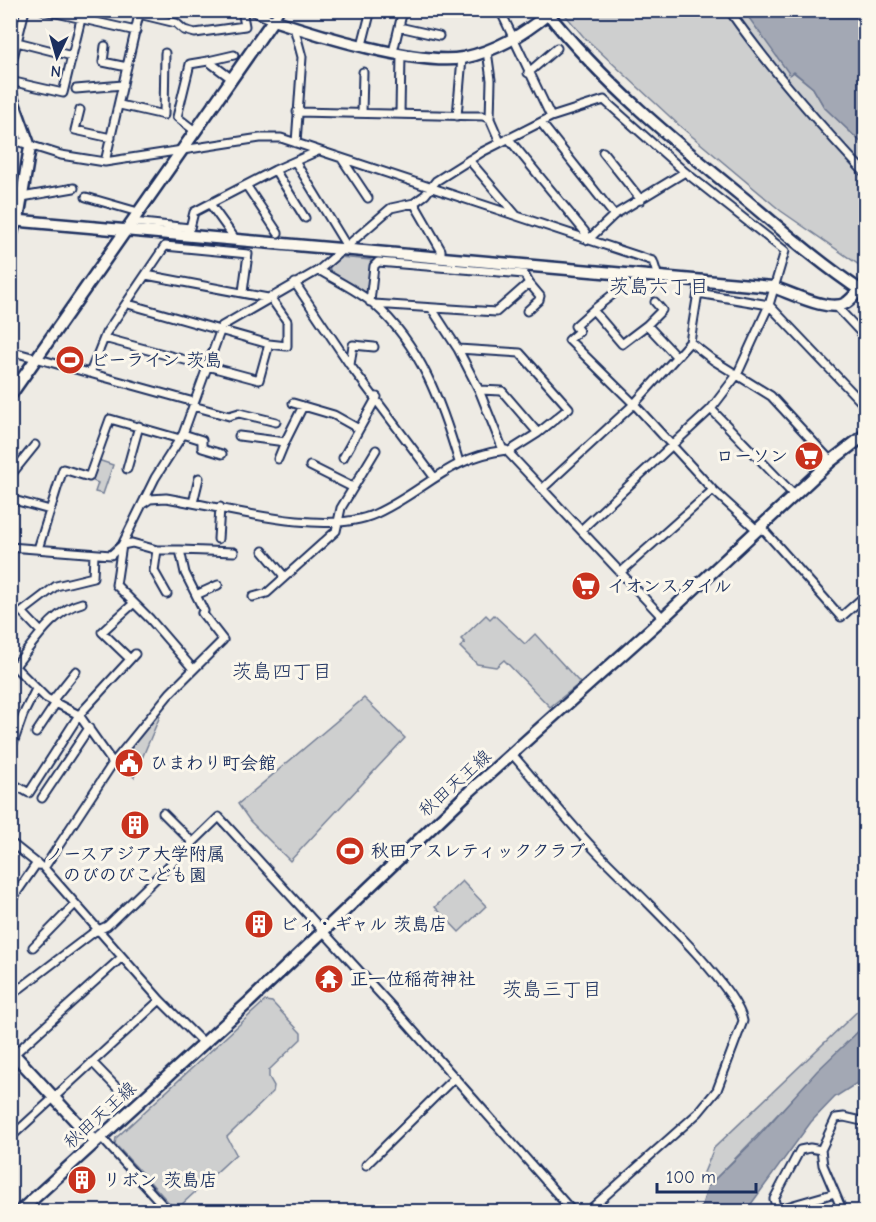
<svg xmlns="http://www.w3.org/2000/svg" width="876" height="1222" font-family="'Comic Neue','Klee One',sans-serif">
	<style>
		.green { fill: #cecfcf; stroke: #747f96; stroke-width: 1.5 }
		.water { fill: #a3a8b4; stroke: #6d7892; stroke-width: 1.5 }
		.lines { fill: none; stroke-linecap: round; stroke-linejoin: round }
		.street-casing { stroke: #1b2f5e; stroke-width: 11 }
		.secondary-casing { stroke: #1b2f5e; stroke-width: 15 }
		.primary-casing { stroke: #1b2f5e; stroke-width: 15 }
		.street { stroke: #fbf7ec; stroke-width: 7 }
		.secondary { stroke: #fbf7ec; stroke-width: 10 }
		.primary { stroke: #fbf7ec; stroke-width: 10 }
		.labels { text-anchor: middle; stroke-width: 6; stroke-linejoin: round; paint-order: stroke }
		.poi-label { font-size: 18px; font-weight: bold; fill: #1b2f5e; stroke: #fbf7ec; text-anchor: start }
		.street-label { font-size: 18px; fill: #1b2f5e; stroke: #fbf7ec }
		.neighbourhood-label { font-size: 20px; fill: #1b2f5e; stroke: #fbf7ec }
	</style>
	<rect width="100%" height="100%" fill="#eeebe4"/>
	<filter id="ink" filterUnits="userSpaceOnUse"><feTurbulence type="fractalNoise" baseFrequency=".0167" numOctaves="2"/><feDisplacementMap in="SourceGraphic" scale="12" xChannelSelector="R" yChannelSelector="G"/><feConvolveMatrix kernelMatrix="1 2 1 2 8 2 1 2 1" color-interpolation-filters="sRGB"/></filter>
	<g filter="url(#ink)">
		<path class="green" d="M562,11H745L791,74L793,72L813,88L824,107L865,146V269L781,211L681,127L583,36Z
			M339,257L371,260L370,292L366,294L331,275L329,265Z
			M98,460L113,465L103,494L95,492L98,483L91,480Z
			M486,615L490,619L494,615L525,644L535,634L580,683L550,707L504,660L496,667L477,664L460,647L465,643L461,639Z
			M364,698L405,738L290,861L250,821L238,804Z
			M157,715L160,716L134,777L117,765Z
			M462,881L486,906L459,932L435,907Z
			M265,1001L272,1002L301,1033V1039L269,1070V1077L274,1086L273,1092L227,1137L236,1154L180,1206H172L115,1144L116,1138Z
			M865,1004V1025C811,1076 762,1133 708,1186L701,1180L714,1148Z"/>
		<path class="water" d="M744,11H865V146L824,107L813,88L794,72L790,75Z
			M865,1025V1078L835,1097L811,1122L746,1211H700L708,1186L757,1138L817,1071Z"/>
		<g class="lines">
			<g class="street-casing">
				<path id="street" d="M43,10L136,31
					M249,10L273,20L280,10
					M500,10L551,117
					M729,10C770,69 817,122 866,174
					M139,14L176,23L184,30L195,33L245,26L242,10
					M294,27L302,57L296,143
					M399,27L439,36
					M17,42L72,56
					M362,45L371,10
					M105,46L103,62L127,67
					M487,51L491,80L490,119
					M393,52L403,10
					M208,61L234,55
					M10,70L25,10
					M528,73L557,48
					M10,81L63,93L81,19
					M76,89L123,85
					M120,105L164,115L165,53
					M80,110L75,130L111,138
					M297,112L483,116L490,119L500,142
					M362,113L363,72
					M400,114L401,54
					M457,116L462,58
					M542,124L614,215
					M195,131L177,117L190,64L208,61L232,79
					M508,138L585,232L588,240L614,215L685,172
					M10,139L61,155L105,162L260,138H281L653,261L658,277
					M603,152L641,200
					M342,159L368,198
					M469,160L516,215
					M105,162L140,10
					M296,163L346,245
					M275,170L305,218
					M246,185L278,233
					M22,197L74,188
					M86,197L138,212
					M414,203L441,250V258
					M210,204L236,240
					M132,222L190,228L194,212L275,170L318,151
					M10,246L18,220
					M319,270C337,281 358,291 374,304C421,345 442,405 459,462
					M146,275L268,298
					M295,283L350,365L434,477
					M698,293L769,305L866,407
					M370,302L374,266L378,262L524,274L529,283
					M374,304L496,312L529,283L540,296L539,300L527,311
					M836,306L866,338
					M432,309L458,349L479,390L502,391L538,433L569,408L520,353L458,349
					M593,310L612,295
					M647,325L662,310L655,302
					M104,338L259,380L269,344L128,304
					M690,342L713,360L771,396L831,461
					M269,344L287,346V321L270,297
					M10,351L194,402
					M676,356L647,325L622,344L593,310L575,326L579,331L569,340L634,404L713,490L757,530
					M350,365L353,345L374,347
					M90,373L106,333L165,246L248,254L243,292
					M479,390L503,450
					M293,403L334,415L359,429
					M193,406L229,416L239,413L276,422
					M711,409L794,495
					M183,434L202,440V448L222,454
					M239,436L285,442L303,406
					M508,452L538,433
					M343,458L377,397
					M278,459L285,442
					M310,466L352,487
					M127,469L139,426
					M10,476L35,445
					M542,489L634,404L690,342L700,280
					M10,499L50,510
					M144,503L150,499L166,498C222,507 324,537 375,514C424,492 448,457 506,450L663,618
					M193,503L199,478
					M761,527L841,617L866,595
					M218,539L220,507
					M10,547L111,555L122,545L155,478L183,434L222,326L319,270L391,208L414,203L425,195L436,181L482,152L551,117L604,100L685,172L785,251L769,305L737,375L711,409L581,530
					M38,549L63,469L89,477L110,419L180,439
					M157,550L154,571L167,594
					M180,550L234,552
					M263,551L284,576
					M621,572L713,490
					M196,595L218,585
					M253,597L267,593L336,531L341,508L376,450
					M41,632L22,612L56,586L93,577L94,555
					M130,659L102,632L134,603
					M10,662L46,698L79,715L113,763
					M15,666C33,644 53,610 82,603
					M193,669L150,619L116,585L122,545L132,543L157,550H180L185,573L204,611L202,613L223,640L170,693L113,763L44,868L160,1000L203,1043
					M52,701L76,671
					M36,733L56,703
					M10,752L23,715L36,689
					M512,754C539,785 565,818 593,848C624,881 736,983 743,1021L717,1090L698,1113L587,1212
					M10,782L29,793L79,715L135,654
					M42,798L89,728
					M163,813L192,842
					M10,842L39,865
					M10,902L37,863
					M33,947L75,904
					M10,996L94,932L107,926L219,817L403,1019L573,1212
					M10,1058L122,957
					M92,1062L120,1091
					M100,1136L169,1212
					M10,1138L160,1000
					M821,1150L810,1148L800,1150L774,1199L776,1206L783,1208L835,1193
					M366,1165L455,1077
					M843,1212L823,1165L821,1150L836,1118L844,1117L866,1122"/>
			</g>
			<g class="secondary-casing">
				<path id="secondary" d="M546,11C602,82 675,142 745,199C783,231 822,265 863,292
					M10,92L30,147L18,220
					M10,220L773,287C791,293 830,313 846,303C851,300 855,294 860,290
					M10,396L273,20C318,35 419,66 463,58C496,51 522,35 548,14
					M10,1050L94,1141"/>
			</g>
			<g class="primary-casing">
				<path id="primary" d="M19,1212L249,1002L470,791L663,618L831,461L866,434"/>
			</g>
			<use href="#street" class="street"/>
			<use href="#secondary" class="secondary"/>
			<use href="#primary" class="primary"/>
		</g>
	</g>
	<defs>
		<g id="stadium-disc" transform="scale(1.5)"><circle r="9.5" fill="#c8321e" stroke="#fbf7ec"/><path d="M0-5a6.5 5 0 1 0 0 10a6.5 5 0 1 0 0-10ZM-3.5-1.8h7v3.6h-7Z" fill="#fff"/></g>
		<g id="supermarket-disc" transform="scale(1.5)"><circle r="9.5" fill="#c8321e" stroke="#fbf7ec"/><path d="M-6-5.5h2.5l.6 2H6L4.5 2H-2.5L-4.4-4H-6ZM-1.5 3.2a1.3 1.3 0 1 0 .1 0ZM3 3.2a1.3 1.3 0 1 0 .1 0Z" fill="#fff"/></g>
		<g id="civic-disc" transform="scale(1.5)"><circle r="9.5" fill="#c8321e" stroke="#fbf7ec"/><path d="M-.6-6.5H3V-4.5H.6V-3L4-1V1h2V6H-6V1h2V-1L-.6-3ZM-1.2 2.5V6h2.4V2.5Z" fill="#fff"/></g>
		<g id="building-disc" transform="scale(1.5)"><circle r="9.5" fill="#c8321e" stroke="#fbf7ec"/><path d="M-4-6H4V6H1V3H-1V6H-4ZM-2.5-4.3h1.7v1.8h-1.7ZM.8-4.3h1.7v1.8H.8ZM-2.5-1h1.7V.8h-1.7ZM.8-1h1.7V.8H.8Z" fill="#fff"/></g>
		<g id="temple-disc" transform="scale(1.5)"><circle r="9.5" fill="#c8321e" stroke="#fbf7ec"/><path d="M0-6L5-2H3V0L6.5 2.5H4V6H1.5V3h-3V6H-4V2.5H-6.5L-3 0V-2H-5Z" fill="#fff"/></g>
	</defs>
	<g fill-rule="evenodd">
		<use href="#stadium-disc" x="70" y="360"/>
		<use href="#supermarket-disc" x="809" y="456"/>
		<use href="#supermarket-disc" x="586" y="586"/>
		<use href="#civic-disc" x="129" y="763"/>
		<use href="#building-disc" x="135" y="825"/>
		<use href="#stadium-disc" x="350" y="851"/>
		<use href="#building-disc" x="259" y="924"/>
		<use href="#temple-disc" x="329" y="979"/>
		<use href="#building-disc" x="82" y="1180"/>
	</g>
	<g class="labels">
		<g class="poi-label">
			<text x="91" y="366">ビーライン 茨島</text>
			<text x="788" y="462" text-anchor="end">ローソン</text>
			<text x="607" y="592">イオンスタイル</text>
			<text x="150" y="769">ひまわり町会館</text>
			<text x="371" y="857">秋田アスレティッククラブ</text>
			<text x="135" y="860" text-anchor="middle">ノースアジア大学附属<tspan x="135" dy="21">のびのびこども園</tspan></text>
			<text x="280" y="930">ビィ・ギャル 茨島店</text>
			<text x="350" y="985">正一位稲荷神社</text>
			<text x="103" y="1186">リボン 茨島店</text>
		</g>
		<g class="street-label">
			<text transform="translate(455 783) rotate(-42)" y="6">秋田天王線</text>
			<text transform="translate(100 1115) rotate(-42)" y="6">秋田天王線</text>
		</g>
		<g class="neighbourhood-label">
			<text x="659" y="293">茨島六丁目</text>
			<text x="282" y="678">茨島四丁目</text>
			<text x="552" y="996">茨島三丁目</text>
		</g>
	</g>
	<rect width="876" height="1222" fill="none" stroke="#fbf7ec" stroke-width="36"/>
	<rect x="18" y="18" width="840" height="1186" fill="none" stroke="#1b2f5e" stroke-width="2" filter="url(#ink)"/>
	<g transform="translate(57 57) rotate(185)" stroke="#fbf7ec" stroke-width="4.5" paint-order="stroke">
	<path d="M0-4.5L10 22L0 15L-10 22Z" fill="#1b2f5e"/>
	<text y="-9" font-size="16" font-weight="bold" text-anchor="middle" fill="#1b2f5e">N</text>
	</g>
	<path d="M657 1183v9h99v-9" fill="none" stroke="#1b2f5e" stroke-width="3"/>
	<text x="666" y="1183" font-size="18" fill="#1b2f5e" stroke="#fbf7ec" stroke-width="4.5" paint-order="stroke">100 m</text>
</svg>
